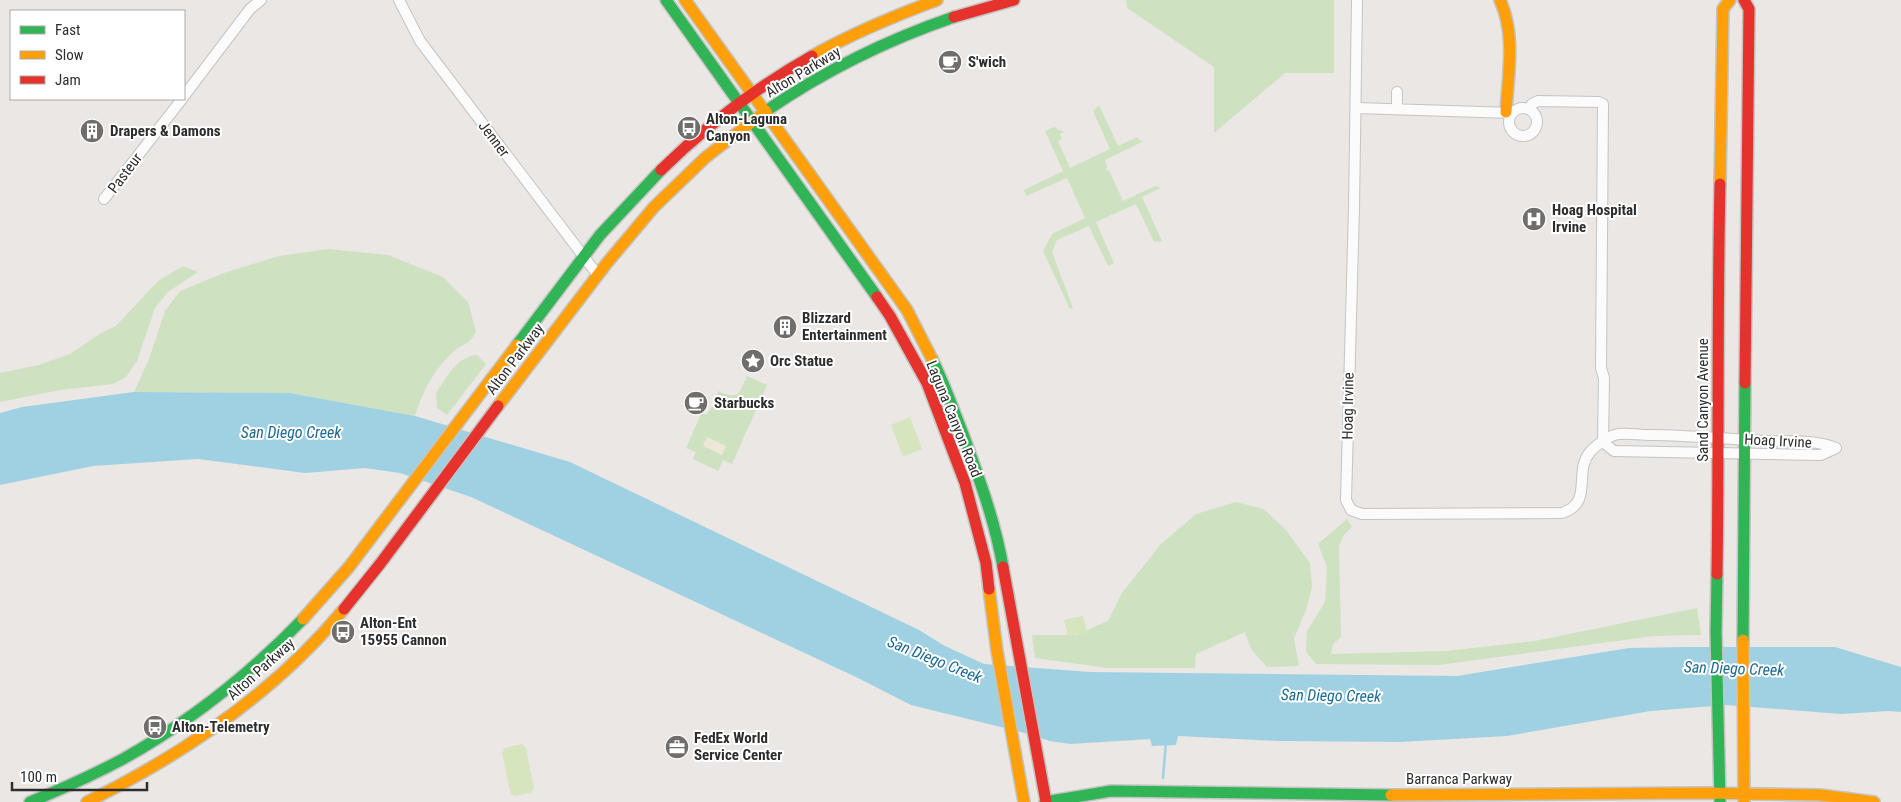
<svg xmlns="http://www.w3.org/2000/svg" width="1901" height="802" font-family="'Roboto Condensed',sans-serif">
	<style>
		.green { fill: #cee2c1 }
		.sand { fill: #ece8d5 }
		.pitch { fill: #d7e5bf }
		.water { fill: #a0d1e3 }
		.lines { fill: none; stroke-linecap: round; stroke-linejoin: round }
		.stream { stroke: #a0d1e3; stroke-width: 2.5 }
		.street-casing { stroke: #c4c4c3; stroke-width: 12 }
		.fast-casing { stroke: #c4c4c3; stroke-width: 14 }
		.slow-casing { stroke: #c4c4c3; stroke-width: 14 }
		.jam-casing { stroke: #c4c4c3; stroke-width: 14 }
		.street { stroke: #fcfbfb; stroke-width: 10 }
		.fast { stroke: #30b455; stroke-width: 11 }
		.slow { stroke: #ff9f0a; stroke-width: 11 }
		.jam { stroke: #e5322d; stroke-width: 11 }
		.labels { text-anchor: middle; stroke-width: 4; stroke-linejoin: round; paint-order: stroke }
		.poi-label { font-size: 15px; font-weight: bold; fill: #2d2d2d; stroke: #fff; text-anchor: start }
		.street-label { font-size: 15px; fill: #2d2d2d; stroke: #fff }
		.water-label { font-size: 16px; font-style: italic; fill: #1d6991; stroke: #fff }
	</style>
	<rect width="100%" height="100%" fill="#eae7e4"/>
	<path class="green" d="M1126,0H1334V73H1285L1214,133V67L1127,8Z
		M1099,105L1118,146L1137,137L1139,140L1142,141V142L1105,160L1107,168H1106L1107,171L1109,170L1123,201L1155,186L1161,188L1142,197L1162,241L1154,242L1136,204L1096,222L1114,263L1108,266L1089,226L1057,240L1052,252L1073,308L1070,309L1043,251L1052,234L1085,218L1067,178L1026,196L1024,190L1063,171L1045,131L1054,127L1064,132L1060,134L1062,139L1058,141L1070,168L1110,149L1093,111Z
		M328,249L388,255L443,277L468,302L476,332C467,348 463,342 453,352C435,368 422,392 415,416L290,393L134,392L149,359L165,311L180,291L224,273L279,256Z
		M183,266L198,272L168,292L155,308L137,361L126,377L113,384L60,390L0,402V373L39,365L70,354L101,333L116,326L158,281Z
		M477,355L486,364L447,415L437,408L436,393C447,377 456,357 477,355Z
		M747,376L767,385L732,464L723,460L718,471L693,459L696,452L686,448L701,414H707L716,401L718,391C739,400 739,395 747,376Z
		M1236,502L1264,509L1286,530L1310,563L1312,587L1306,610L1294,638L1299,666L1267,667L1251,649L1245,632L1196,654L1195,668H1108L1035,658L1032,635H1076L1108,621L1122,593L1161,544L1196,514Z
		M1347,519L1352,527L1344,535L1339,546L1341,637L1333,644L1331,654L1446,651L1535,641L1697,608L1701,635L1653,636L1439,665L1316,664L1306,652L1307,631L1325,602L1327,567L1318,544Z"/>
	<path class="sand" d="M707,437L726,446L722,455L703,446Z"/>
	<path class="pitch" d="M910,417L922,449L903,457L891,425Z
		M1083,616L1087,632L1068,636L1064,620Z
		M522,744L526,748L534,788L531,793L514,796L510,792L502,753L505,748Z"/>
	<path class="water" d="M134,392L290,393L415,416L570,462L919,630L945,646L984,664L1090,672L1457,676L1629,648L1687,647H1835L1901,667V712L1889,711L1841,714L1726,705L1651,711L1507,736L1400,742L1279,741L1178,736L1176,745L1152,746L1150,739L1070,744L1050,741L1021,732L911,705L858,678L471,497L400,473L365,468L305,473L198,459L93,466L0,485V413L22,407Z"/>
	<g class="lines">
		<path class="stream" d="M1163,778L1166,742"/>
		<g class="street-casing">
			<path id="street" d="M399,0L420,41L597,274
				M1357,0L1354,208L1346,500L1351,510L1362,514L1562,513C1594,503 1573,472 1590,452C1596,445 1610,435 1619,434C1629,433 1640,435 1650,435C1688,435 1726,439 1764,441C1789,442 1812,439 1836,448
				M184,96L250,9L261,0
				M1509 122a14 14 0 1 1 28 0a14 14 0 1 1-28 0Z
				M1356,108L1512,113
				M1397,109V92
				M1529,109L1532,104L1538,101L1599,102L1603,104L1601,368L1604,378L1603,442
				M104,199L182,99
				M1603,442L1614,451L1821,455L1836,448"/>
		</g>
		<g class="fast-casing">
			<path id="fast" d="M666,0L877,297
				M766,111C824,71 887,40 954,17
				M517,345L600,235L661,170
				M932,359C944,383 953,409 963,434C979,478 995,521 1003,567
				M1717,574L1716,632L1720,801
				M1743,640L1745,383
				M30,802C62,789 93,775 123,759C191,721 250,674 303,619
				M1045,802L1111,791L1391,795"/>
		</g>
		<g class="slow-casing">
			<path id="slow" d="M685,0L907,310L932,359
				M1500,0C1516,35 1508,75 1506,112
				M812,56C853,33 894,16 937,0
				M1720,184L1723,9L1730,0
				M498,406L607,263L654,207L706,157L766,111
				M989,589L997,651L1024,802
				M303,619L349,567L517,345
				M1743,640L1744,802
				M1391,795L1703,793L1820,795L1874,802
				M87,802C184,754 275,693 344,609"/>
		</g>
		<g class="jam-casing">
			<path id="jam" d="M1744,0L1749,9L1745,383
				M954,17L1014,0
				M661,170C706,126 757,87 812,56
				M877,297L890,316L927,383L965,483L986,563L989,589
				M1003,567L1046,802
				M1717,574C1719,444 1717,314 1720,184
				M344,609L380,564L498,406"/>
		</g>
		<use href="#street" class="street"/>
		<use href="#fast" class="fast"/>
		<use href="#slow" class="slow"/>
		<use href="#jam" class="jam"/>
	</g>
	<defs>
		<g id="cafe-disc" transform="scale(1.25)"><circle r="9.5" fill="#6f6e6d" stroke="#fff"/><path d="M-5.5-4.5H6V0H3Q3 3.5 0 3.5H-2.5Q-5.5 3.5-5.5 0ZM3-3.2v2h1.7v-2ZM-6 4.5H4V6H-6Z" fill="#fff"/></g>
		<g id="bus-disc" transform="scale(1.25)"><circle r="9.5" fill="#6f6e6d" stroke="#fff"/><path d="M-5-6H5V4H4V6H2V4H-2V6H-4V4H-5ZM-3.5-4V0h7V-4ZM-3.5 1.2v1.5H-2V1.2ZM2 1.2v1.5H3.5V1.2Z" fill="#fff"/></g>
		<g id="building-disc" transform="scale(1.25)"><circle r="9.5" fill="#6f6e6d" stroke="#fff"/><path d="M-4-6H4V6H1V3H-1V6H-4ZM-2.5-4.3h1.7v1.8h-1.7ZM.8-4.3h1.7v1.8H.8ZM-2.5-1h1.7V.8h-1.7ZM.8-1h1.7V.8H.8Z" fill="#fff"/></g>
		<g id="hospital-disc" transform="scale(1.25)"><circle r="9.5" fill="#6f6e6d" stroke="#fff"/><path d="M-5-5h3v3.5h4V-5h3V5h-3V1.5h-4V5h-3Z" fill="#fff"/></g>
		<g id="sight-disc" transform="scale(1.25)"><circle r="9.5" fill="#6f6e6d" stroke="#fff"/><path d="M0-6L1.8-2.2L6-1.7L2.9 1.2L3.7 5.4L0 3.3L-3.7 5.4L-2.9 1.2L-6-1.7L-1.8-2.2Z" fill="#fff"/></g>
		<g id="office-disc" transform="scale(1.25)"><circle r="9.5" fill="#6f6e6d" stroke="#fff"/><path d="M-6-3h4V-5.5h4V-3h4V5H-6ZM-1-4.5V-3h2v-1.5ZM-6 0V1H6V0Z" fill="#fff"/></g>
	</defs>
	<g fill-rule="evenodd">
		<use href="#cafe-disc" x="950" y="62"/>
		<use href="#bus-disc" x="689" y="128"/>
		<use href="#building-disc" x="92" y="131"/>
		<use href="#hospital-disc" x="1534" y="219"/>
		<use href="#building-disc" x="785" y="327"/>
		<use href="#sight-disc" x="753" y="361"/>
		<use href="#cafe-disc" x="696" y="403"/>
		<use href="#bus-disc" x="343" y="632"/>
		<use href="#bus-disc" x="155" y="727"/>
		<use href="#office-disc" x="677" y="747"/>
	</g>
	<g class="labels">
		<g class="poi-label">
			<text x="968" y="67">S'wich</text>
			<text x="706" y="124">Alton-Laguna<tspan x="706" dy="17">Canyon</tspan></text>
			<text x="110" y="136">Drapers &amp; Damons</text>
			<text x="1552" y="215">Hoag Hospital<tspan x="1552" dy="17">Irvine</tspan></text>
			<text x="802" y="323">Blizzard<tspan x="802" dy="17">Entertainment</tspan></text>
			<text x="770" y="366">Orc Statue</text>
			<text x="714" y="408">Starbucks</text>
			<text x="360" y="628">Alton-Ent<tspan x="360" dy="17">15955 Cannon</tspan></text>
			<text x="172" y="732">Alton-Telemetry</text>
			<text x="694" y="743">FedEx World<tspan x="694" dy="17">Service Center</tspan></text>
		</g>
		<g class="street-label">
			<text transform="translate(803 72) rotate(-31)" y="5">Alton Parkway</text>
			<text transform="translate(494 139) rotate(53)" y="5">Jenner</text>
			<text transform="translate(125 173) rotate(-53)" y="5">Pasteur</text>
			<text transform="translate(515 359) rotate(-53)" y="5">Alton Parkway</text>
			<text transform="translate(1703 400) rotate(-90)" y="5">Sand Canyon Avenue</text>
			<text transform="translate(1348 406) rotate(-89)" y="5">Hoag Irvine</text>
			<text transform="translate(954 419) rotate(68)" y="5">Laguna Canyon Road</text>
			<text transform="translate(1778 441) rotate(3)" y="5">Hoag Irvine</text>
			<text transform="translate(261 669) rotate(-42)" y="5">Alton Parkway</text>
			<text x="1459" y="784">Barranca Parkway</text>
		</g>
		<g class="water-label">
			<text x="291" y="438">San Diego Creek</text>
			<text transform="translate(935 659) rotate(22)" y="6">San Diego Creek</text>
			<text transform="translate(1734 668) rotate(2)" y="6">San Diego Creek</text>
			<text transform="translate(1331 695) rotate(1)" y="6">San Diego Creek</text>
		</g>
	</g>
	<rect x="10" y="10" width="175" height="90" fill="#ffffff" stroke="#ababab"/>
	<rect x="20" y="26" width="25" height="8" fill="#30b455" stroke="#ababab"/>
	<text x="55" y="35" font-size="15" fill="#2d2d2d">Fast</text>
	<rect x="20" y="51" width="25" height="8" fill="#ff9f0a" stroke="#ababab"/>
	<text x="55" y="60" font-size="15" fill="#2d2d2d">Slow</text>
	<rect x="20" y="76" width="25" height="8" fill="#e5322d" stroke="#ababab"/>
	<text x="55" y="85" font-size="15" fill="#2d2d2d">Jam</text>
	<path d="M12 782v8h135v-8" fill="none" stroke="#2d2d2d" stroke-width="2.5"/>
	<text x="20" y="782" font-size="15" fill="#2d2d2d" stroke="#ffffff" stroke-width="4" paint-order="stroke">100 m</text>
</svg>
